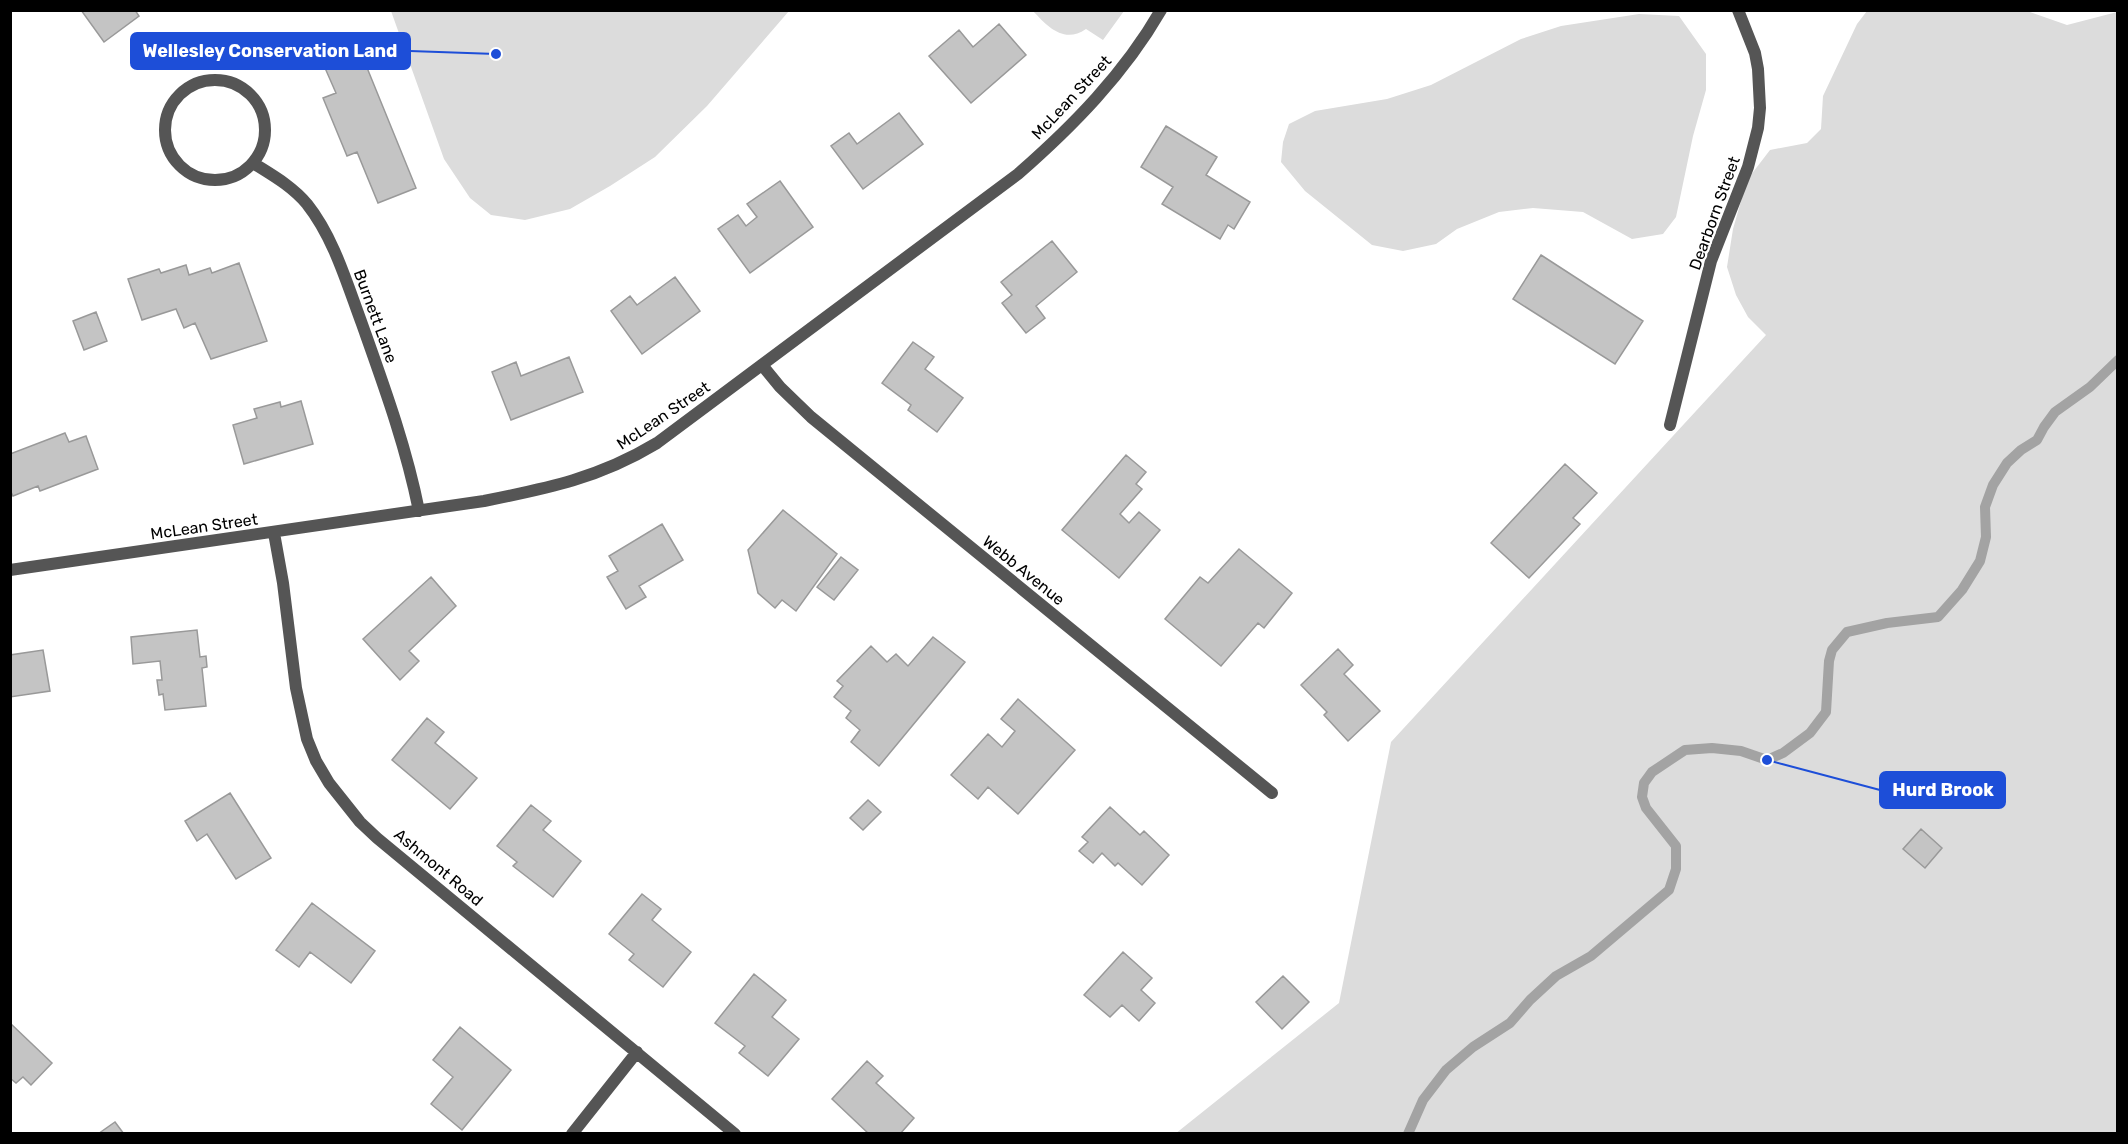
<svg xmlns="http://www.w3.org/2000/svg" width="2128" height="1144" font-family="Rubik,sans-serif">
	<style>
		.green { fill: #dcdcdc }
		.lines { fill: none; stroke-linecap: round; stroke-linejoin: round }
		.stream { stroke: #a3a3a3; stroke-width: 10 }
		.building { fill: #c4c4c4; stroke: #999; stroke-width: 1.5 }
		.minor { stroke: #555; stroke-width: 12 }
		.labels { text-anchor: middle; stroke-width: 4.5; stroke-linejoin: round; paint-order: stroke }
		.street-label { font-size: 16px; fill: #000; stroke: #fff }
		.leader { fill: none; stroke: #1d4ed8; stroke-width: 2 }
		.callout-dot { fill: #1d4ed8; stroke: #fff; stroke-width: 2 }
		.callout { fill: #1d4ed8; stroke: #1d4ed8; stroke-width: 2 }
		.callout-label { font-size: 18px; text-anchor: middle; font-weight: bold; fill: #fff }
	</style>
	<rect width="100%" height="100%" fill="#fff"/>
	<path class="green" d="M391,11V10L789,11L707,106L655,157L610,186L570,209L525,220L491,215L470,198L444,159Z
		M1033,11H1124L1103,40L1086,29C1064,44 1048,27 1033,11Z
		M1867,11H2027L2067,25L2117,12V1133L1175,1134L1339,1003L1391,742L1766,335L1748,317L1736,295L1727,267L1733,229L1747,180L1770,150L1807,143L1821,129L1823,96L1857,24Z
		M1639,14L1679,16L1706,54V90L1693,136L1676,217L1663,234L1632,239L1583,212L1533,208L1499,212L1457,229L1436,244L1403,251L1372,245L1305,191L1281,162L1283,142L1289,124L1315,111L1387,99L1431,85L1521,39L1561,26Z"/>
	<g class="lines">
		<path class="stream" d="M1408,1134L1423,1100L1446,1070L1473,1047L1510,1023L1530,1000L1556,976L1591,956L1669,890L1676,869V846L1646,808L1642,797L1644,783L1652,772L1685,750L1712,748L1741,751L1767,760L1783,753L1810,733L1826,712L1829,661L1832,650L1847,632L1887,623L1938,617L1962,590L1980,561L1986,537L1985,507L1993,485L2007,463L2021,450L2037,440L2044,427L2055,412L2090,387L2118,360"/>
	</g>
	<path class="building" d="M81,10H135L139,16L104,42Z
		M999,24L1026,55L971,103L929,56L959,30L973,47Z
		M361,53L416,188L378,203L357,152L347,156L323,98L336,93L325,68Z
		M899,113L923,144L863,189L831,146L849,133L857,144Z
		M1166,126L1217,157L1206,175L1250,202L1234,229L1228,225L1220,239L1162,204L1173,187L1141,167Z
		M780,181L813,227L750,273L718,229L738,215L746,226L757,217L747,204Z
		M1052,241L1077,272L1036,306L1045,318L1026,333L1002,303L1012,295L1001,282Z
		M1541,255L1643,321L1615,364L1513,299Z
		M239,263L267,341L211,359L195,323L184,328L176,309L142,320L128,279L159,269L161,273L186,265L189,275L210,268L212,273Z
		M675,277L700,311L642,354L611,311L630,296L637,305Z
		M96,312L107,341L84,350L73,321Z
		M913,342L934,357L925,369L963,398L937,432L908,410L911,405L882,383Z
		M569,357L583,392L511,420L492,372L516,362L521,376Z
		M301,401L313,444L244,464L233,425L257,418L254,409L280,402L281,407Z
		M65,433L69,442L86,436L98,469L40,491L38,486L13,496L10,490V454Z
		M1126,455L1146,472L1136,484L1142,489L1120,514L1129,523L1139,512L1160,530L1119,578L1062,530Z
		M1565,464L1597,493L1573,518L1580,524L1529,578L1491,543Z
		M783,510L837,554L796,611L782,600L775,608L758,593L748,550Z
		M662,524L683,560L639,586L646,597L626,609L607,577L618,571L609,556Z
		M1239,549L1292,593L1264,628L1258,623L1221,666L1165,619L1200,577L1208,583Z
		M841,557L858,570L834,600L817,587Z
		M431,577L456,606L409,651L419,661L400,680L363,639Z
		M197,630L200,657L206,656L207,667L202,668L206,706L165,710L163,694L159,695L157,680H162L160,661L133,664L131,637Z
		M933,637L965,662L879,766L851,742L860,730L846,718L851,711L834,697L843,686L837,681L871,646L887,662L896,654L908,666Z
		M1338,649L1353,665L1344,674L1380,711L1348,741L1324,715L1327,712L1301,685Z
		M43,650L50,691L10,697V655Z
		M1018,699L1075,750L1018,814L988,787L978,799L951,775L988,734L1002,747L1015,731L1001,719Z
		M427,718L444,732L435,743L477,778L450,809L392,760Z
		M230,793L271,858L236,879L207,834L197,841L185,821Z
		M868,800L881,812L863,830L850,818Z
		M531,805L551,821L543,830L581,861L553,897L513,866L517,862L497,846Z
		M1110,807L1140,835L1144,831L1169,855L1142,885L1118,863L1115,866L1102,853L1093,863L1079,851L1088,842L1082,837Z
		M1921,829L1942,848L1925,868L1903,849Z
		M642,894L661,909L652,920L691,952L663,987L629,960L634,954L609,934Z
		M312,903L375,951L351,983L310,952L299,967L276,950Z
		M1123,952L1152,978L1141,990L1155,1003L1139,1021L1122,1005L1110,1017L1084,995Z
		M754,974L786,1000L772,1017L799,1039L768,1076L739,1053L745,1046L715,1023Z
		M1283,976L1309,1002L1282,1029L1256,1002Z
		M10,1023L52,1063L31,1085L23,1077L16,1083L10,1078Z
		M460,1027L511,1070L462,1130L431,1104L453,1077L433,1060Z
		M867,1061L883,1076L876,1083L914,1118L900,1134H869L832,1099Z
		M115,1122L124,1134H98Z"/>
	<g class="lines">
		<path class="minor" d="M165 130a50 50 0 1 1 100 0a50 50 0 1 1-100 0Z
			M253,163C272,175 292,186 307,204C334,238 347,284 362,324C384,386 406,446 419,511
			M762,365L780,387L811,417L1272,793
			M1670,425L1711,261L1748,167L1758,128L1760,108L1758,69L1755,53L1738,10
			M274,533L283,583L296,688L307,739L316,761L329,783L360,822L377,838L735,1134
			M10,570L484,501C549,488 599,478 657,443L1018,174C1073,126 1124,74 1161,10
			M572,1134L637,1052"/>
	</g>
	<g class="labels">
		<g class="street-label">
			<text transform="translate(1071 97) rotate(-47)" y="6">McLean Street</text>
			<text transform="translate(1714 213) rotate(-70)" y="6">Dearborn Street</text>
			<text transform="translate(376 316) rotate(70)" y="6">Burnett Lane</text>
			<text transform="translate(663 415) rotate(-34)" y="6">McLean Street</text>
			<text transform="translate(204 526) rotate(-8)" y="6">McLean Street</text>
			<text transform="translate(1024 570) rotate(39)" y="6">Webb Avenue</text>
			<text transform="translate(439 867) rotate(40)" y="6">Ashmont Road</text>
		</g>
	</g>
	<path class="leader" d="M496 54L410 51M1767 760L1880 790"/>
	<g class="callout-dot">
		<circle cx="496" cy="54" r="6"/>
		<circle cx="1767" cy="760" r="6"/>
	</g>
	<g class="callout">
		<rect x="131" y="33" width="279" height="36" rx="6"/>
		<rect x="1880" y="772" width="125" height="36" rx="6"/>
	</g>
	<g class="callout-label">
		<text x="270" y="57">Wellesley Conservation Land</text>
		<text x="1943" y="796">Hurd Brook</text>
	</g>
	<rect width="2128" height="1144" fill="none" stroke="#000000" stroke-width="24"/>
</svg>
